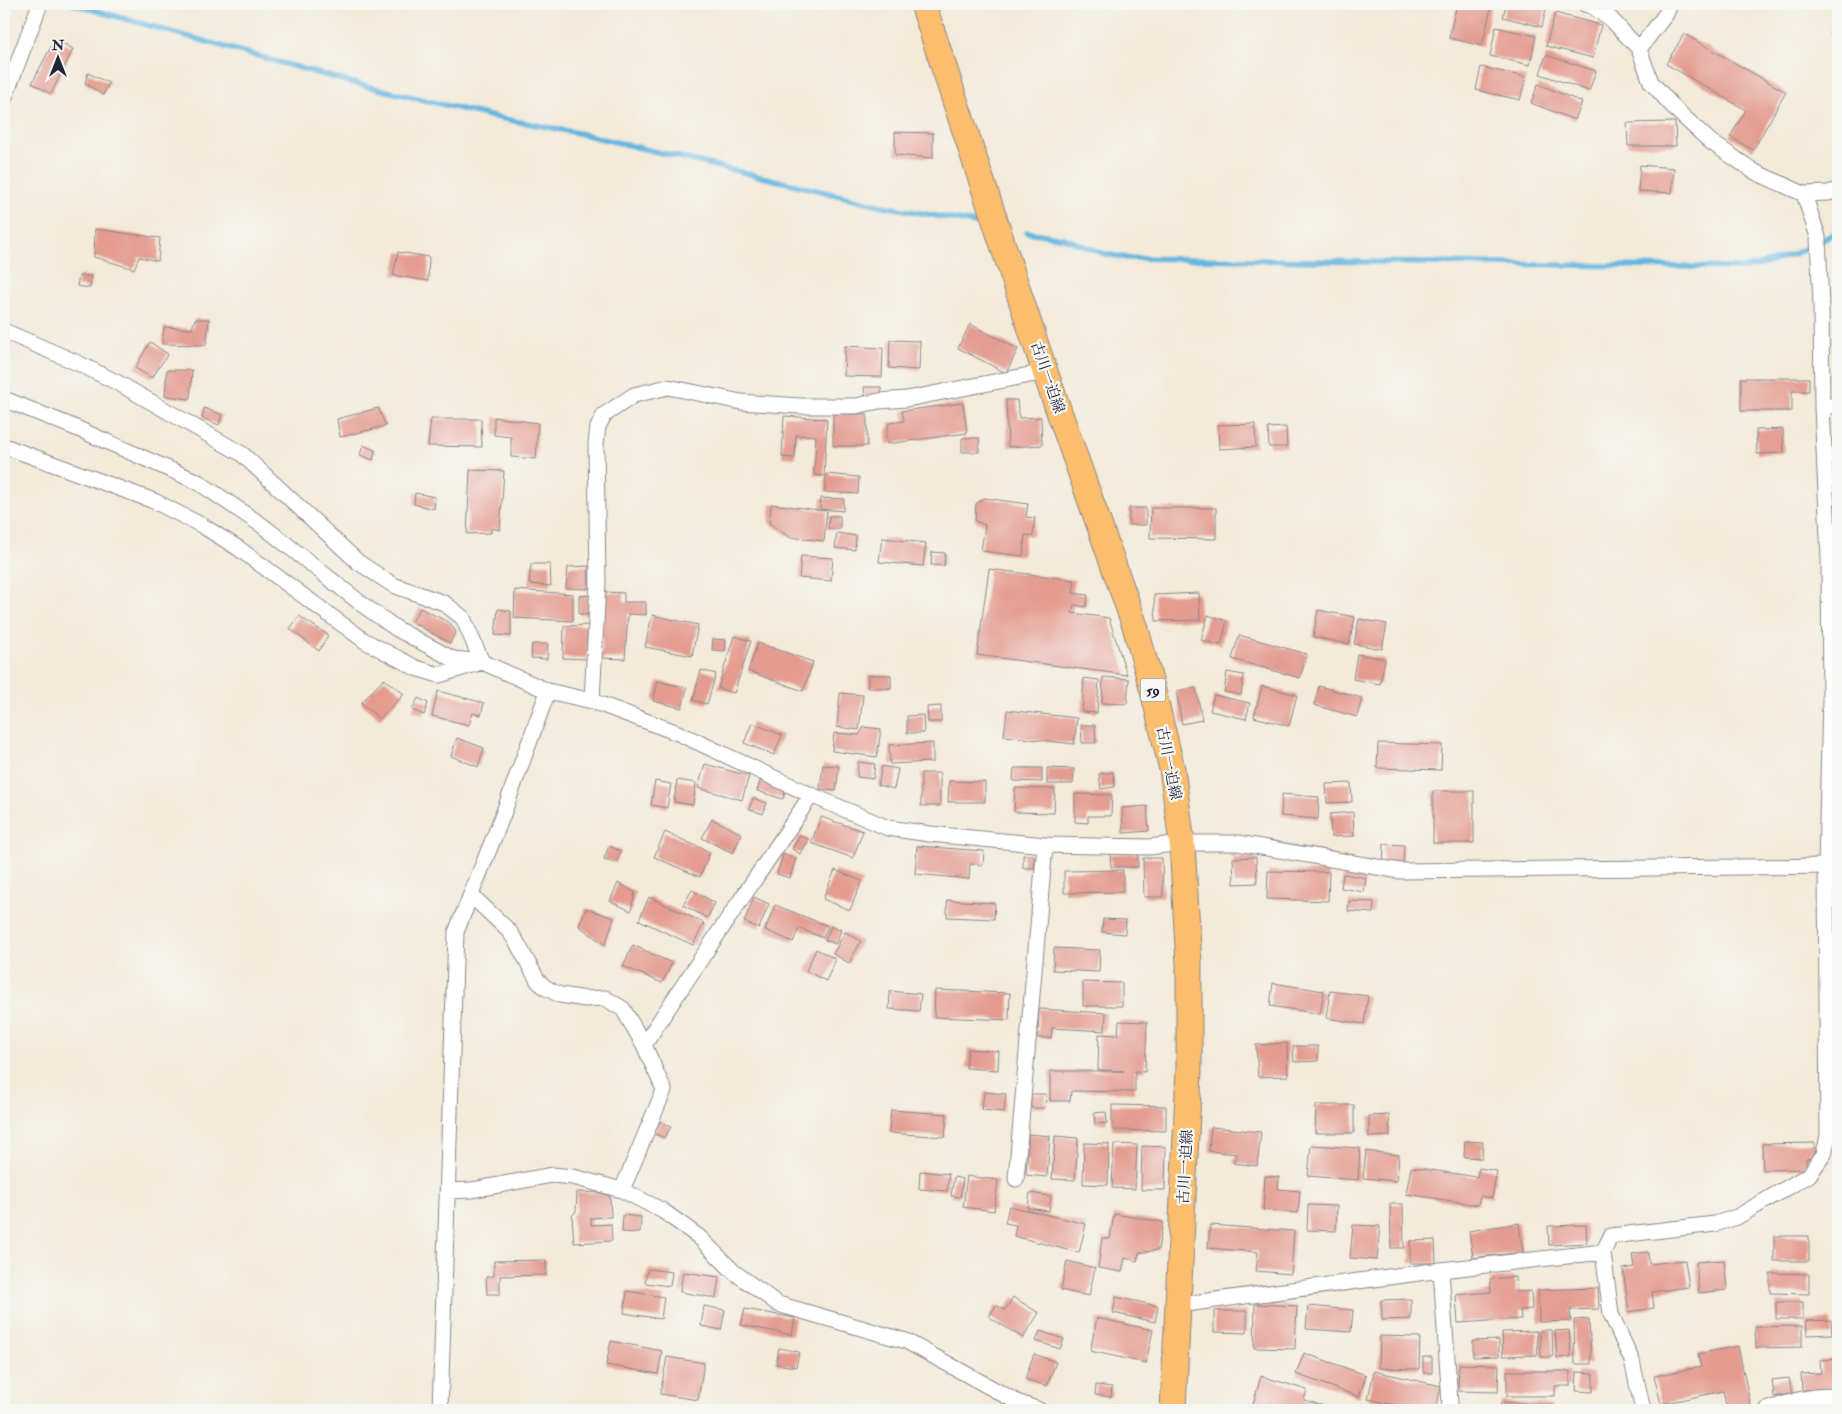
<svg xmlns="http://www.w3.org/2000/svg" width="1842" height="1414" font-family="'IM FELL Double Pica','Noto Serif JP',serif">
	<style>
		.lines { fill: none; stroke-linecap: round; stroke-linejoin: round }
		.stream { stroke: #64b6e0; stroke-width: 5.5 }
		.building { fill: #e49c91 }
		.street-casing { stroke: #8a868a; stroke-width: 17 }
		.primary-casing { stroke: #8a868a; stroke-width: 27 }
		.street { stroke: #fff; stroke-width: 15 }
		.primary { stroke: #fbbe6e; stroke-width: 25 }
		.labels { text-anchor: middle; stroke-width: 4.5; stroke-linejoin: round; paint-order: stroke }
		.shield { fill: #f6f6f2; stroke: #626272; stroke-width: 1 }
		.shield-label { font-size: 14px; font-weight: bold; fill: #22223b }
		.street-label { font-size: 15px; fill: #22223b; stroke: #f6f6f2 }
	</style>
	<rect width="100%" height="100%" fill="#f6f6f2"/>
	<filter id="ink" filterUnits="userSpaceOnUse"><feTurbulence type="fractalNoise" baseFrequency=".02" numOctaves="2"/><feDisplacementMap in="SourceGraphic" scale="10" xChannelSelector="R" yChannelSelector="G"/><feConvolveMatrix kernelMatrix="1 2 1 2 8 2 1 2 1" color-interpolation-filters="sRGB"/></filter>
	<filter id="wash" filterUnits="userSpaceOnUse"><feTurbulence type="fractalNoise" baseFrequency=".0096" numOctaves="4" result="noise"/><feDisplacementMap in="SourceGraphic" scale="20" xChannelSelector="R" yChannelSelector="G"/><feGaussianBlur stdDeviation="1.12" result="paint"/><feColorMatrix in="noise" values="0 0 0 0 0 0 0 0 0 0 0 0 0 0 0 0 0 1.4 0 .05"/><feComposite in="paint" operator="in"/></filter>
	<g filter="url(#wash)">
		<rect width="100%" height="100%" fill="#f3ead8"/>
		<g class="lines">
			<path class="stream" d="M72,4L346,81L494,117L578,133L883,206L974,223
				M1027,232L1064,238L1105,254L1127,258L1747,268C1784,260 1806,250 1838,231
				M1835,415H1838"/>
		</g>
		<g id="blocks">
			<path class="building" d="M1439,4H1452L1451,7Z
				M1457,4H1492L1482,46L1449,38Z
				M1506,4H1547L1542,27L1503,17Z
				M1833,12H1838V35H1831Z
				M1555,13L1601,25L1593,58L1546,46Z
				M1496,27L1536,36L1530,65L1490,56Z
				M1684,34L1786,92L1753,150L1730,137L1746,110L1666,64Z
				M55,39L73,49L51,94L32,83Z
				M1546,55L1596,71L1589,91L1540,74Z
				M1481,67L1526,77L1520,100L1476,90Z
				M88,73L109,83L103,95L85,83Z
				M1538,84L1582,102L1575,120L1531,103Z
				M1675,122L1676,146H1628L1627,123Z
				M895,132L933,133V158L895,155Z
				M1640,165L1674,168L1672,193L1638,191Z
				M95,229L160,238L158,261L139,257L134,269L94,257Z
				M398,252L429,257L428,281L393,275Z
				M79,276H91L90,288L77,286Z
				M195,319H209L206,345L162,344L164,327L192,329Z
				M970,324L1018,349L1006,373L958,348Z
				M890,340L920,341L919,370L889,368Z
				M150,342L168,354L152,378L135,368Z
				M845,346L883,348L882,377L844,376Z
				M167,370H192L190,399L165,396Z
				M1741,378H1809V391H1792V411H1741Z
				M864,387H881V398H865Z
				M1006,400H1017L1019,418L1041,417L1042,445L1008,447Z
				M963,403L967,433L887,444L886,436L889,423L904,421L902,411Z
				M204,408L222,415L219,425L202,418Z
				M378,408L386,426L340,437L337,419Z
				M833,414H867V446H833Z
				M784,416L827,419L824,476L814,475L816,436L796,435L795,458L782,457Z
				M494,417L538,423L536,459L511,457V437L494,435Z
				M431,419H481L482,447L428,446Z
				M1255,424L1256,447L1219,449L1218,425Z
				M1286,427L1287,447H1269L1268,428Z
				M1783,429L1784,453L1757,454L1756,430Z
				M962,438H979V452H962Z
				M363,445L375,450L373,460L360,455Z
				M470,470L504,471L500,530L491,528V533L467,534Z
				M826,474L859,477L858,494L825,492Z
				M415,493L435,497L434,509L414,504Z
				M821,498L844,499L843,511L820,509Z
				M984,498L1028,504L1026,517L1035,518L1033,536L1025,535L1023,556L981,551L985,525L975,521L976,504Z
				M771,504L827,511L824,541L789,537L769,523Z
				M1129,508H1146V525H1129Z
				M1151,508H1216V539L1150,538Z
				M829,516H840V529H828Z
				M837,533L856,536L855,550L835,548Z
				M882,538L926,543L923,566L879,562Z
				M932,552L945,553L944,566L931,565Z
				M801,556L833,558L831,581L799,578Z
				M531,564H550L551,586L529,584Z
				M589,566L588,589L566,588L568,567Z
				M989,569L1075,580L1073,593L1088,595L1086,607L1074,605L1072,613L1109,618L1127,675L977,655Z
				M515,590L573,594V621L514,618Z
				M604,592L624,593V602H646V615L628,614L625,659L601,658Z
				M1199,593L1200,620L1156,621L1154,595Z
				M592,595V615L579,614V596Z
				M420,608L450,623L456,632L450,643L412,622Z
				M498,609L511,611V636L495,635Z
				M1318,610L1355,617L1349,644L1313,637Z
				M652,615L698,625L692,656L645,647Z
				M1208,615L1227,621L1221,645L1201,640Z
				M299,616L328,635L319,651L290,629Z
				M1359,619L1387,624L1382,649L1354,644Z
				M589,625L587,659L563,658L564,626Z
				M1239,635L1307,654L1300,678L1232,659Z
				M734,636L751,641L734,693L718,688Z
				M713,639L726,640L725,651L712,650Z
				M758,643L813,662L803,691L748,671Z
				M532,644H548L547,659L531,658Z
				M1357,654L1385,659L1380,684L1353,679Z
				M701,670L716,674L707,704L693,700Z
				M1227,672L1244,675L1241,695L1224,692Z
				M868,675H891V688H868Z
				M1103,677L1129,679L1127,704L1102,703Z
				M1084,678L1099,680L1097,713L1082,712Z
				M384,679L404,694L380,719L361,703Z
				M658,681L687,688L682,708L653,701Z
				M1262,686L1297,695L1289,726L1254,717Z
				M1319,686L1362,698L1357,717L1314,705Z
				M1196,688L1202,720L1182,724L1176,691Z
				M438,691L484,703L481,715L473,713L469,725L432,716Z
				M840,693L863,695L859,730L837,727Z
				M1214,695L1250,703L1246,719L1210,711Z
				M418,698L428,703L424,715L412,710Z
				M941,706V722H928L927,707Z
				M1007,710L1077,718L1074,744L1004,736Z
				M923,715L924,733H907V716Z
				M752,723L782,735L774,755L744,743Z
				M1081,725H1095L1096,743H1082Z
				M864,727L881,729L877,757L832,751L834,733L859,735Z
				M457,738L484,748L478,767L451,756Z
				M933,743V762L890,764L889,745Z
				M1378,743L1442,745L1441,770L1377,768Z
				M858,762L875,764L873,779L857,777Z
				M705,764L749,776L742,800L698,788Z
				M823,765L839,766L836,791L820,789Z
				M882,766L898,769L894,789L878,785Z
				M1014,768H1042V782L1013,781Z
				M1047,768L1074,769L1073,784H1047Z
				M1113,772L1115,787L1101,789L1099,774Z
				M921,773H940V806H921Z
				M761,779L786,787L783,799L757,791Z
				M677,780L696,783L693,805L674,802Z
				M655,781L671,784L667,808L651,805Z
				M949,781L985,782V802H948Z
				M1351,783L1352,802L1327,803L1326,784Z
				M1015,788L1055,789L1054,813L1014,812Z
				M1433,791H1474V843H1433Z
				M1075,794L1112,795L1111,816H1088V823L1075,822Z
				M1282,794L1319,797L1318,819L1281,816Z
				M753,798L767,803L763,814L749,809Z
				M1147,806L1149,831L1123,833L1122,808Z
				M1353,812L1354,836L1331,837L1330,814Z
				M821,817L863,831L853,858L811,843Z
				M712,819L742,834L733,853L702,838Z
				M665,832L710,852L700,877L654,857Z
				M800,835L809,840L800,854L792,849Z
				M1384,844L1404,845L1403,864H1383Z
				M609,846L621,851L616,863L604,859Z
				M917,846L984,851L983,865L970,864L969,879L915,874Z
				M1138,853V867H1111L1110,854Z
				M783,854L796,858L790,878L777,874Z
				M1023,855H1034V868H1023Z
				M1256,857L1257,883L1234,884L1233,858Z
				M1143,858H1162L1163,897H1144Z
				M835,870L862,881L850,910L823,899Z
				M1123,870V892L1064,893V871Z
				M1268,871L1329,872L1328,901L1267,899Z
				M1343,874L1366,878L1364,892L1341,888Z
				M618,883L635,892L631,911L610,901Z
				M692,890L715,903L707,918L683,905Z
				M649,897L704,923L693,945L639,920Z
				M754,897L769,904L759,928L744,922Z
				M947,900L995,903L994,919L947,917Z
				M1349,901L1374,902L1373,913L1348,911Z
				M775,905L828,926L823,938L799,928L793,942L765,930Z
				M586,908L614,918L605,945L579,926Z
				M1103,919L1126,920L1125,934L1102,932Z
				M831,926L841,930L836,944L825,940Z
				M845,932L861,941L849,963L833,954Z
				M633,945L672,963L662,983L623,966Z
				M1054,948L1100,950L1099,972L1053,970Z
				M816,949L836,959L826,981L806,971Z
				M1083,982L1122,983V1006H1083Z
				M1273,983L1324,991L1320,1014L1270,1006Z
				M935,990L1010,993L1009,1020L934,1017Z
				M890,991L921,994L919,1011L889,1009Z
				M1330,991L1368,996L1364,1024L1326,1018Z
				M1039,1009L1106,1013L1105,1031L1052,1028L1051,1038H1038Z
				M1119,1021L1147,1022L1145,1072L1135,1071V1092L1071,1091L1070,1101H1050V1071H1124L1098,1070L1099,1034L1118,1035Z
				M1287,1043L1288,1076L1258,1077L1256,1045Z
				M1293,1046H1318V1061L1294,1062Z
				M968,1049L999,1051L998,1070L966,1068Z
				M1834,1085H1838V1108H1835Z
				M984,1092L1006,1094L1004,1112L982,1110Z
				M1031,1094H1046L1045,1108H1031Z
				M1112,1105L1166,1106V1131L1112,1130Z
				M1316,1105H1354V1133H1315Z
				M891,1110L947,1114L945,1137L889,1133Z
				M1106,1112L1107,1123L1095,1124L1094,1113Z
				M1389,1115L1390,1136L1369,1137V1116Z
				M661,1121L671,1127L664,1138L653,1133Z
				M1211,1127L1261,1132L1257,1166L1233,1163L1237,1154L1209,1151Z
				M1029,1134L1050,1136L1047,1177L1026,1175Z
				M1055,1136L1078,1138L1075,1180L1052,1179Z
				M1465,1141L1483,1142L1482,1158L1464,1157Z
				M1084,1143L1109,1144L1108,1185L1083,1184Z
				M1815,1143V1158L1806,1159V1169L1763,1170L1762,1144Z
				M1114,1144L1137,1145L1135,1189L1112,1188Z
				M1311,1145L1360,1148L1358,1180L1308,1176Z
				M1142,1146L1166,1147L1165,1190H1141Z
				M1366,1151L1399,1155L1397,1181L1363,1178Z
				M1411,1167L1477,1177L1479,1168L1497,1171L1492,1198L1480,1196L1478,1205L1406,1194Z
				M920,1171L949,1174L947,1191L919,1189Z
				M967,1176L998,1180L994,1211L963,1207Z
				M1265,1176L1279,1177L1278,1189L1300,1191L1298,1213L1263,1210Z
				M954,1177L963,1179L960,1197L951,1196Z
				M577,1192L603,1193L610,1197L611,1217L591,1218V1225L611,1224L612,1241L574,1243L572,1216L576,1211Z
				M1030,1193L1051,1196L1049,1211L1028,1208Z
				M1390,1204H1403L1404,1248H1391Z
				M1308,1205L1337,1206L1336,1231L1307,1230Z
				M1009,1206L1086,1224L1079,1253L1014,1236L1016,1225L1005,1223Z
				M1114,1214L1163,1222L1158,1250L1139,1253L1137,1261L1125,1258L1122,1272L1098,1268L1102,1238L1110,1239Z
				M623,1215L641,1217L640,1233L622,1232Z
				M1519,1223L1523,1252L1473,1258L1469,1231Z
				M1210,1225L1294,1231L1291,1274L1256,1271L1258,1252L1208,1248Z
				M1353,1225L1380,1226L1377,1260L1350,1258Z
				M1586,1225L1587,1243L1549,1245L1548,1226Z
				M1774,1236H1809V1261H1774Z
				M1435,1240L1436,1263H1410V1241Z
				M1648,1252L1649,1264L1685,1260L1689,1287L1652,1292L1654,1308L1629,1312L1623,1269L1634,1267L1632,1254Z
				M546,1260V1275L500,1276V1294H487L486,1277L494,1276V1261Z
				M1724,1260L1727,1290L1699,1293L1696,1262Z
				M1067,1261L1095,1268L1089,1296L1061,1290Z
				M648,1269L672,1272L670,1286L645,1283Z
				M683,1272L719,1277L716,1298L680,1292Z
				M1770,1273L1809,1274V1294L1770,1293Z
				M1515,1277L1516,1292L1531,1291L1532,1309L1520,1310L1521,1319L1458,1323L1456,1295L1491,1292L1490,1279Z
				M1598,1288L1599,1309L1570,1310L1571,1321L1539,1322L1538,1290Z
				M627,1291L664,1297L661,1319L624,1313Z
				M1013,1297L1039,1313L1023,1338L989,1317L996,1305L1005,1310Z
				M1116,1297L1158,1306L1155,1322L1113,1313Z
				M1411,1299V1319L1382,1320L1381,1300Z
				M1776,1302H1803V1319H1776Z
				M1255,1304L1297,1306L1295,1349L1254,1348Z
				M704,1306L725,1310L721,1330L701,1326Z
				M1308,1306L1353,1310L1351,1332L1306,1329Z
				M745,1309L795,1318L792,1335L741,1325Z
				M1214,1311H1247V1333L1214,1332Z
				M1097,1318L1153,1330L1146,1363L1090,1351Z
				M1589,1319L1591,1364H1575L1574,1320Z
				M1831,1320L1832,1334L1807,1335L1806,1321Z
				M1802,1326V1347L1756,1348L1755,1327Z
				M1540,1330H1552L1553,1357H1541Z
				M1569,1330L1571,1357L1557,1358L1555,1331Z
				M1040,1331L1064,1339L1060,1349L1036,1341Z
				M1537,1331L1538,1355L1503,1356L1502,1332Z
				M1380,1336L1420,1337L1419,1369L1379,1368Z
				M1499,1340V1356L1473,1357V1341Z
				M611,1341L662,1351L658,1374L606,1365Z
				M1738,1346L1751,1407L1727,1410L1723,1391L1661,1404L1654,1376L1701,1367L1698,1354Z
				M779,1348L799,1352L796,1367L776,1364Z
				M1304,1353L1366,1375L1359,1397L1296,1374Z
				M1034,1354L1056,1362L1047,1386L1025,1379Z
				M667,1357L704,1363L698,1400L660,1394Z
				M1423,1357H1432V1373H1423Z
				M1838,1359V1388L1802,1390L1801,1374L1821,1373L1820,1360Z
				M1459,1364L1499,1365L1498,1392L1458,1391Z
				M1374,1371L1441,1386L1436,1410H1418L1368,1399Z
				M1507,1371H1570V1386H1555V1396H1507Z
				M1577,1372L1593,1373V1392L1576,1391Z
				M1261,1376L1307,1390L1304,1400L1337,1410H1271L1253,1405Z
				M1789,1378L1792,1394L1774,1397L1772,1380Z
				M1096,1385L1112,1387L1111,1397L1095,1395Z
				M1501,1402L1552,1405L1551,1410H1500Z
				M1115,1404L1138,1410H1114Z
				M1247,1405L1263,1410H1245Z"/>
		</g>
	</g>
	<g filter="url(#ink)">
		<use href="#blocks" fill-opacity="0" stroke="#8a868a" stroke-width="1"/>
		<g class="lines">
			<g class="street-casing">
				<path id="street" d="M1585,4L1592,6L1611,19L1639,49L1651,82L1676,110L1711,142L1755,172L1804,194L1828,193L1838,190
					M1639,49L1666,14L1670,4
					M4,99L40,4
					M4,331L80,364L120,384L242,454L358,562L393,585L444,603L463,618L482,662L439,675L416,668L365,641L238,548L203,526L154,501L4,446
					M4,399L76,428L198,482L263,526L363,605L397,629L453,659L482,662L548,691L592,701L678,733L811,795L888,828L930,834L1045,845L1149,847L1182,843H1238L1400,871L1826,866
					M1822,406H1838
					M592,701L598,582L596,443L598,427L604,415L634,395L668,387L741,402L800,406H856L879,401L907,399L1045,372
					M471,895L509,931L516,941L538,981L546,988L560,995L586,999L605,998L623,1009L644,1045L664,1090L622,1190
					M644,1045C698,961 756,879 811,795
					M1016,1179L1045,845
					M448,1191L472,1190L552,1175L573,1177L622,1190L663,1211L699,1237L734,1272L778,1304L906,1341L1017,1402L1039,1410
					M1441,1270L1450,1403L1448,1410
					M1178,1305L1441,1270L1603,1252
					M440,1410L456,932L502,817L548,691
					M1643,1410L1632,1361L1611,1314L1603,1252L1611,1236L1715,1224L1737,1217L1809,1175L1824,1154L1828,1136L1826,866L1830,700L1829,558L1822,406L1821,306L1818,237L1804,194
					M1767,1410C1791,1401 1813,1394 1838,1397"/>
			</g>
			<g class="primary-casing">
				<path id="primary" d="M923,4L1045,372L1135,626L1154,695L1172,769L1182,843L1189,964V1071L1173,1410"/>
			</g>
			<use href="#street" class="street"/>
			<use href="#primary" class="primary"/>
		</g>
	</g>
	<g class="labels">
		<rect class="shield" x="1140.5" y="678.5" width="25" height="23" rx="4"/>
		<g class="shield-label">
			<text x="1153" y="695">59</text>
		</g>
		<g class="street-label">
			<text transform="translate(1048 377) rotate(71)" y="5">古川一迫線</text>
			<text transform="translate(1169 763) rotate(79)" y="5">古川一迫線</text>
			<text transform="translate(1185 1167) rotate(-87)" y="5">古川一迫線</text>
		</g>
	</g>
	<rect width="1842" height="1414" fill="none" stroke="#f6f6f2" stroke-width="20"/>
	<g transform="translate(58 58)" stroke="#f6f6f2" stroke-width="4" paint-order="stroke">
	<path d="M0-4L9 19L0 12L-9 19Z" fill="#22223b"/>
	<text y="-8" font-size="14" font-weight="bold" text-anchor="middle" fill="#22223b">N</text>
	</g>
</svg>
